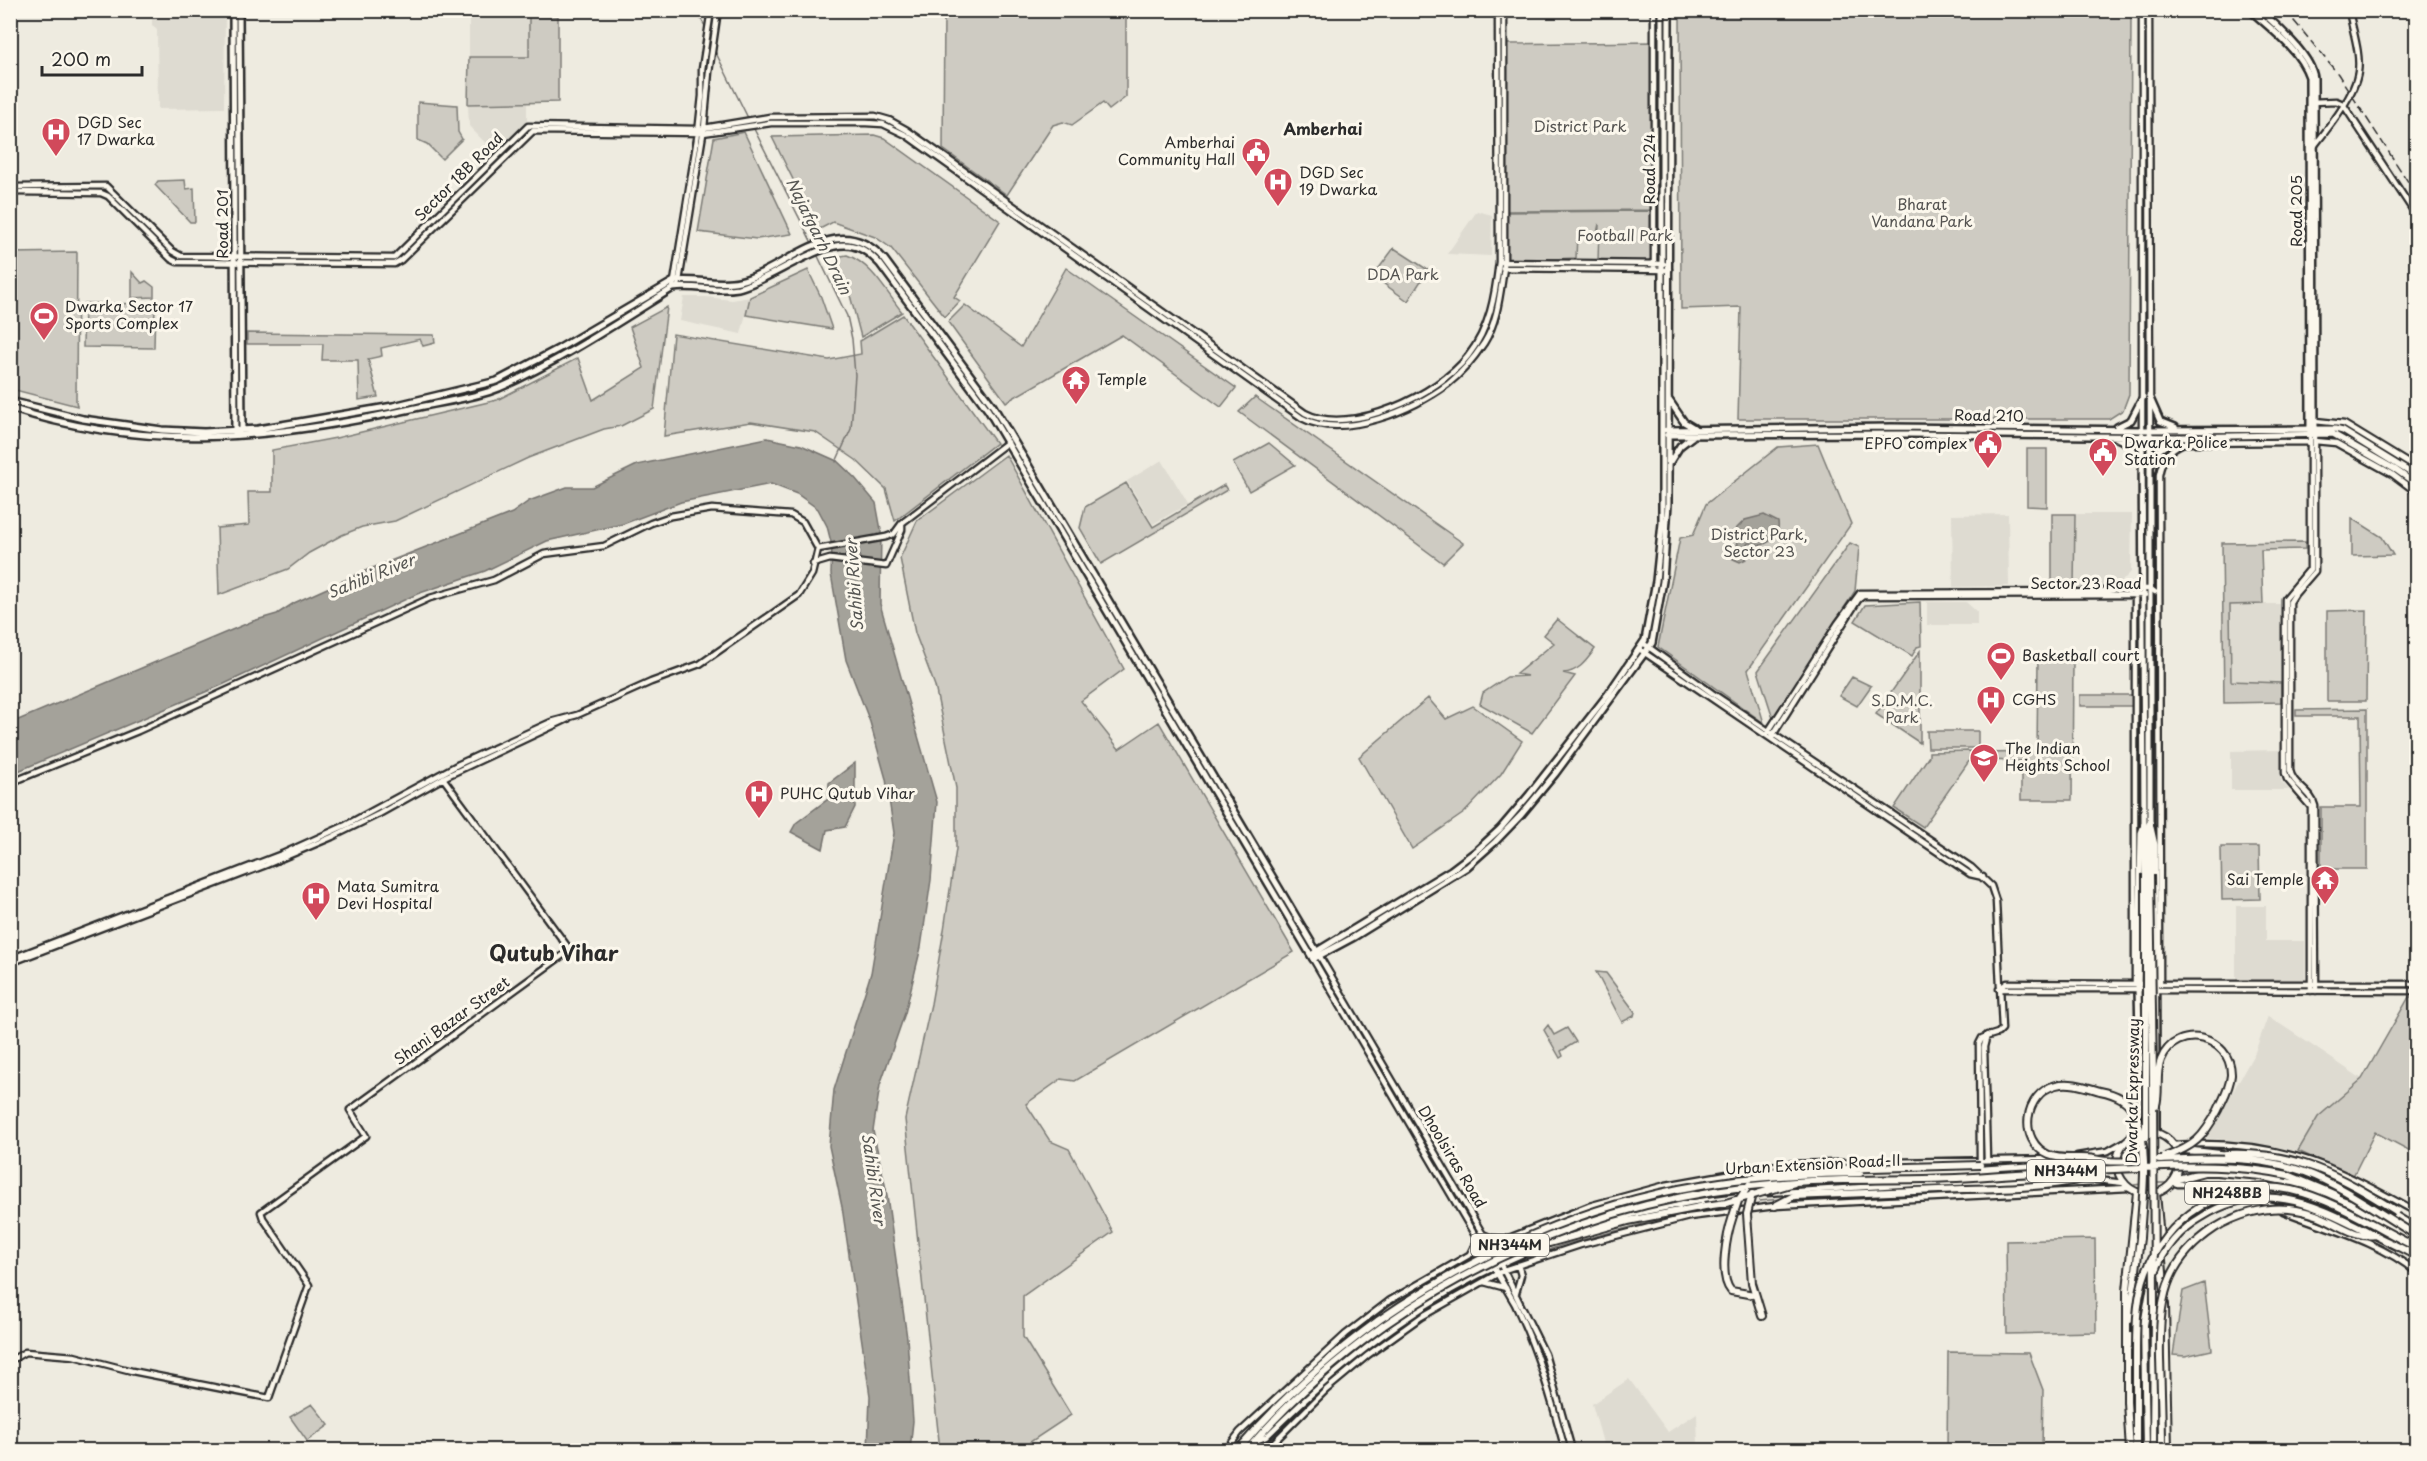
<svg xmlns="http://www.w3.org/2000/svg" width="2427" height="1461" font-family="'Playpen Sans',sans-serif">
	<style>
		.built { fill: #dedbd1 }
		.green { fill: #cecbc2; stroke: #7c7b76; stroke-width: 1.5 }
		.water { fill: #a4a29a; stroke: #74726e; stroke-width: 1.5; fill-rule: evenodd }
		.lines { fill: none; stroke-linecap: round; stroke-linejoin: round }
		.stream { stroke: #74726e; stroke-width: 1.5 }
		.tertiary-casing { stroke: #2b2b2b; stroke-width: 9 }
		.secondary-casing { stroke: #2b2b2b; stroke-width: 10 }
		.trunk-casing { stroke: #2b2b2b; stroke-width: 10 }
		.tertiary { stroke: #fbf7ec; stroke-width: 4.5 }
		.secondary { stroke: #fbf7ec; stroke-width: 5 }
		.trunk { stroke: #fbf7ec; stroke-width: 6 }
		.rail { stroke: #2b2b2b; stroke-width: 1.5; stroke-dasharray: 9 4.5; stroke-linecap: butt }
		.trunk-bridge-casing { stroke: #2b2b2b; stroke-width: 10; stroke-linecap: butt }
		.trunk-bridge { stroke: #fbf7ec; stroke-width: 6 }
		.labels { text-anchor: middle; stroke-width: 6; stroke-linejoin: round; paint-order: stroke }
		.shield { fill: #fbf7ec; stroke: #696865; stroke-width: 1.5 }
		.shield-label { font-size: 14px; font-weight: bold; fill: #2b2b2b }
		.poi-label { font-size: 15px; fill: #2b2b2b; stroke: #fbf7ec; text-anchor: start }
		.park-label { font-size: 15px; fill: #545351; stroke: #fbf7ec }
		.street-label { font-size: 15px; fill: #2b2b2b; stroke: #fbf7ec }
		.neighbourhood-label { font-size: 16px; font-weight: bold; fill: #2b2b2b; stroke: #fbf7ec }
		.water-label { font-size: 16px; font-style: italic; fill: #555552; stroke: #fbf7ec }
		.district-label { font-size: 21px; font-weight: bold; fill: #2b2b2b; stroke: #fbf7ec }
	</style>
	<rect width="100%" height="100%" fill="#eeebe0"/>
	<filter id="ink" filterUnits="userSpaceOnUse"><feTurbulence type="fractalNoise" baseFrequency=".0167" numOctaves="2"/><feDisplacementMap in="SourceGraphic" scale="12" xChannelSelector="R" yChannelSelector="G"/><feConvolveMatrix kernelMatrix="1 2 1 2 8 2 1 2 1" color-interpolation-filters="sRGB"/></filter>
	<g filter="url(#ink)">
		<path class="built" d="M469,10L514,11V15H529V57H469Z
			M152,11H225L224,108L158,109L157,30L152,25Z
			M527,103V121L495,153L469,126L468,104Z
			M1477,211L1492,215L1491,256L1447,254Z
			M1577,234H1597V258H1576Z
			M684,297H706L732,300L750,297L741,334L680,321Z
			M1162,460L1188,504L1153,524L1127,481Z
			M2008,514L2009,586L1953,587L1952,515Z
			M2075,514H2132L2131,572L2116,587H2074Z
			M1927,602H1966L1977,612V625H1927Z
			M2230,604H2280L2281,683L2231,682Z
			M2281,750V781L2289,790H2231V751Z
			M2236,906H2266V941H2305V980H2236Z
			M2268,1016L2362,1079L2318,1117L2298,1151L2207,1138L2255,1052Z
			M1629,1379L1668,1432L1697,1413L1698,1448L1692,1450H1640L1637,1447L1632,1450H1605L1592,1404Z"/>
		<path class="green" d="M944,11H1126V97L1109,110L1103,103L1072,125L1063,122L1053,125L1007,195L943,149Z
			M1680,11H2131L2129,394L2123,410L2109,419H1738L1741,307L1681,309Z
			M529,15L558,16V102L468,104L469,57H529Z
			M1652,42V210L1507,211V44Z
			M418,102L457,105L458,132L462,139L442,159L427,144L418,140Z
			M744,132L792,234L757,239L698,232L714,138Z
			M874,135L884,138L1000,221L954,297L960,301L945,317L891,248L875,237L833,222L818,230L772,137Z
			M185,180L186,189L194,188L195,222H190L155,185L158,181Z
			M1652,211V262L1598,261L1599,224L1597,233L1577,234L1576,258L1505,261L1506,212Z
			M1394,248L1428,270L1408,301L1373,276Z
			M77,252L76,401L77,406L11,389L10,253Z
			M847,255C872,264 886,292 902,312L861,337L850,295L835,257Z
			M1066,268L1236,388L1221,407L1122,335L1006,402L948,322L965,305L1021,347Z
			M808,270L821,297L832,329L746,315L750,297Z
			M132,272L142,283L146,281L154,287V297L132,298Z
			M84,303L155,304L154,348L83,347Z
			M667,307L654,409L621,426L604,429L528,458L395,521L362,527L342,535L309,553L288,569L219,595L217,528L249,525L248,492H272V450L336,438L497,400L578,358L593,400L644,368L630,327Z
			M903,315L996,443L895,521L886,489L856,460L815,432L751,422L664,436L673,334L829,360L861,354L860,341Z
			M247,333L434,335L435,343L423,346L420,339L381,348L382,356L368,359L378,397L359,400L358,360H322L323,344H247Z
			M1255,397L1463,543L1443,563L1239,412Z
			M1269,443L1295,465L1249,491L1233,463Z
			M1818,444L1851,524L1748,670L1764,723L1658,647L1680,538L1693,535L1706,504L1778,447Z
			M2027,449H2047V507L2027,506Z
			M1006,455L1124,669L1081,701L1119,749L1159,722L1294,952L1075,1081L1061,1079L1026,1104L1050,1141L1069,1149L1113,1232L1023,1296V1337L1071,1415L1030,1442L1032,1450H940L905,1119L931,1004L944,930L956,849V788L935,686L915,633L900,558L917,521Z
			M1126,483L1153,527L1224,485L1227,490L1101,564L1080,528L1085,507Z
			M2052,514H2075L2074,587H2052Z
			M2352,518L2382,537L2393,555L2352,556Z
			M2305,542V549L2261,550L2263,604L2230,605L2231,681L2281,683V702L2224,703L2222,543Z
			M1850,543L1859,547L1855,591L1773,718L1758,671Z
			M1920,602L1921,646L1917,647L1912,656L1855,621L1865,605Z
			M2367,610L2366,701H2327V611Z
			M1557,619L1595,649C1586,661 1579,672 1563,673L1575,676L1532,733L1480,704L1483,693L1507,677L1528,676L1516,674L1554,643L1544,635Z
			M1920,651V743L1876,714Z
			M2073,658L2072,800H2021V761L1981,760L1987,753L2037,752L2038,659Z
			M1852,677L1871,686L1857,706L1839,696Z
			M2080,695H2132V706H2080Z
			M1428,698L1446,719L1473,706L1522,741L1501,774L1464,813L1412,849L1359,757Z
			M2367,709V869H2321V807H2361L2360,716H2296V710Z
			M1927,731H1978V748H1928Z
			M1969,751L1974,754L1923,827L1894,808L1929,756V752Z
			M2221,847H2259L2260,899L2222,900Z
			M1596,972L1606,973L1635,1012L1634,1016L1622,1022Z
			M2409,997H2416V1154L2375,1132L2353,1176L2298,1151L2318,1117L2362,1079Z
			M1548,1025L1554,1035L1567,1028L1576,1042L1561,1051L1563,1056L1560,1058L1544,1030Z
			M2095,1239L2096,1332L2007,1334L2006,1241Z
			M2204,1283L2212,1350L2185,1356L2173,1355L2183,1291Z
			M1948,1352L2029,1353L2043,1390L2042,1450H1947Z
			M312,1404L329,1425L307,1441L290,1417Z"/>
		<path class="water" d="M767,438L801,445L837,461L855,478L876,503L881,530L880,604L937,802L931,880L921,947L905,1013L880,1085L873,1131L886,1189L907,1338L913,1421L910,1450H868L870,1396L842,1207L829,1146L834,1090L871,973L894,833L886,779L870,722L846,660L831,574L832,546L827,526L818,509L797,494L771,484L681,502L623,524L547,541L485,571L417,594L222,685L11,774V723L253,621L277,614L294,603L365,571L512,513L529,501L567,487H592L637,465ZM852,545L860,552C859,563 861,574 849,577L846,575C844,565 843,550 852,545Z
			M1764,515L1778,522C1780,534 1773,541 1762,545L1748,543L1745,548L1746,559L1740,562L1733,559L1730,553L1738,544L1731,534L1745,520Z
			M855,763V807L845,827L827,830L823,849L791,832L796,823L828,799L829,783Z"/>
		<g class="lines">
			<path class="stream" d="M696,10L706,28
				M714,49L748,118
				M753,127L812,243
				M814,248L847,316L852,339L855,375L851,429L836,462
				M2187,1180L2219,1182
				M2156,1183H2167
				M2134,1185L2142,1184
				M2075,1187L2121,1186
				M2035,1189L2067,1188
				M2246,1192L2256,1196
				M1759,1201L1782,1199
				M2398,1256L2411,1266
				M1519,1260L1566,1244L1681,1214
				M1507,1265L1513,1262
				M1349,1365L1418,1316L1486,1276
				M1259,1450L1318,1392L1345,1368"/>
			<g class="tertiary-casing">
				<path id="tertiary" d="M1654,10V270
					M2142,10V430
					M2149,10L2150,429
					M2312,102L2336,101L2343,104L2416,215
					M2315,145C2329,127 2355,95 2358,72C2361,53 2352,29 2349,10
					M10,187L106,186L172,251L181,256L394,258L528,126L698,129L770,117L875,116L889,120L907,130L1305,413C1350,437 1439,394 1468,356C1490,328 1495,296 1499,262L1498,10
					M10,192L101,193L108,196L171,259L177,262L394,264L401,260L533,131L703,133L771,123H866L883,124L906,135L1302,418C1343,440 1414,410 1448,384C1462,373 1474,358 1484,343C1498,321 1500,293 1504,268V10
					M1502,262L1664,264
					M1503,268L1669,270
					M678,287L704,128L709,72L718,10
					M673,288L698,133L702,96V69L711,10
					M2315,421L2344,424L2416,468
					M2315,434V571L2295,594L2290,602V770C2292,785 2312,791 2315,806L2316,991
					M2310,435V569L2285,599V773L2287,779L2311,807V991
					M2315,441L2336,443L2392,474L2416,492
					M813,564L830,559L886,566L902,530V523
					M1643,643L1712,693L1971,867L1991,886L1996,901L2002,1029L1998,1033L1982,1038L1979,1044L1980,1160
					M1639,649L1970,874L1983,877
					M1766,735L1838,623L1860,593L2088,592L2134,589H2151L2155,592
					M1771,738L1858,600L1863,596L2145,595
					M10,783L138,731L430,598L494,580L544,554L604,546L651,523L671,516L712,509L791,515L803,522L818,549
					M1320,957L1495,1255
					M10,959L282,854L346,825L459,764L551,722L577,715L651,682L700,664L799,595L812,574L818,549L886,537L894,534L902,523L1008,442
					M1313,959L1515,1304C1538,1352 1552,1400 1565,1450
					M10,963L266,865L332,837L379,814L447,776L568,719
					M2135,984V596
					M2158,984H2416
					M2160,984L2159,475C2162,459 2168,449 2184,443L2310,442
					M1999,989L2007,983L2141,984
					M1999,989H2141
					M2152,990L2416,991
					M1987,1035L1984,1047L1987,1160
					M2173,1145C2231,1141 2290,1149 2343,1174C2368,1185 2392,1199 2416,1212
					M2077,1156L2108,1151L2126,1141
					M2088,1179L2124,1183
					M2172,1182L2178,1184H2218L2276,1207
					M1767,1193L1913,1184L2073,1179
					M2283,1211C2326,1228 2381,1242 2416,1272
					M1582,1231L1634,1214L1693,1202L1741,1196
					M1483,1234L1492,1238L1504,1239
					M1470,1254L1478,1238
					M1502,1267L1545,1354L1572,1450
					M1484,1282L1506,1288
					M1516,1293L1521,1275L1518,1265
					M10,1361L25,1352L74,1356L132,1371L269,1398L309,1285L263,1218L261,1212L366,1136L350,1110L570,950L443,778
					M1255,1441L1266,1437C1353,1351 1436,1287 1552,1242
					M1226,1450L1240,1432L1346,1334L1389,1301L1476,1251L1589,1206L1666,1185L1783,1164L2057,1159
					M1266,1450L1326,1390L1368,1355L1421,1317L1504,1270L1580,1245L1689,1217L1775,1206L2129,1188"/>
			</g>
			<g class="secondary-casing">
				<path id="secondary" d="M233,10L235,433
					M239,10L242,432
					M2250,10C2271,29 2300,50 2309,77L2310,433
					M2260,10C2277,26 2311,55 2314,78L2315,432
					M2149,396L2160,421L2175,427
					M1669,400L1684,422L1694,428
					M10,401L83,419L162,430L204,432L258,429L393,406L497,381L558,349L674,281C696,278 717,286 739,281C789,269 837,207 884,259L993,406L1320,957
					M10,408C147,453 273,439 411,409C439,402 472,399 499,388C560,361 617,323 673,288C695,285 716,292 738,288C770,281 823,238 853,246C864,248 872,256 880,264L988,410L1313,959L1354,937L1467,867L1495,842L1521,815L1555,774L1652,643L1663,581L1668,504L1669,10
					M2117,427L2131,420L2143,397
					M1666,430L1892,427L2142,430L2335,429L2343,431L2416,476
					M2150,434V823L2155,845L2156,1069
					M1667,435L1908,434L2181,437L2333,434L2396,470L2416,484
					M2115,437L2129,444L2141,461
					M1670,462L1680,446L1693,436
					M2151,465L2159,450L2176,438
					M1314,953L1451,870L1476,851L1500,829L1529,795L1608,694L1645,640L1656,581L1662,523V10
					M2141,1126L2138,989L2141,833L2144,825L2142,435
					M2156,1133V1102"/>
			</g>
			<g class="trunk-casing">
				<path id="trunk" d="M2150,823V875
					M2144,825L2146,874
					M2117 1163a31 31 0 1 1 62 0a31 31 0 1 1-62 0Z
					M2176,1149L2229,1155
					M2263,1158C2321,1167 2367,1199 2416,1228
					M2130,1161L2156,1160
					M1860,1173L1961,1171L2101,1162
					M2288,1175L2336,1195
					M2174,1180L2204,1172H2217L2261,1176L2304,1186L2350,1203L2403,1234L2416,1254
					M2156,1193L2165,1294
					M1775,1206L1794,1196L1963,1189
					M1747,1214L1752,1283L1762,1316
					M1733,1216C1727,1234 1718,1276 1731,1291L1754,1295
					M1549,1243L1628,1221L1705,1206
					M2165,1304L2168,1450
					M2130,1319L2140,1238
					M2130,1335L2136,1357V1450
					M1238,1450C1279,1401 1327,1358 1379,1320
					M1247,1450C1287,1403 1333,1362 1383,1326
					M2130,1450L2127,1402V1290L2137,1192
					M2146,1450L2144,1325L2151,1285
					M2153,1450L2154,1310"/>
			</g>
			<use href="#tertiary" class="tertiary"/>
			<use href="#secondary" class="secondary"/>
			<use href="#trunk" class="trunk"/>
			<path class="rail" d="M2285,10L2338,74L2416,194"/>
			<g class="trunk-bridge-casing">
				<path id="trunk-bridge" d="M2150,875L2153,1077L2154,1310
					M2156,1105C2160,1091 2155,1074 2161,1060C2176,1022 2232,1036 2231,1075C2230,1088 2223,1099 2218,1110C2203,1138 2195,1146 2165,1157
					M2146,1137V874
					M2226,1154C2296,1151 2338,1175 2396,1211
					M2159,1160C2208,1158 2258,1155 2305,1172C2345,1187 2380,1214 2416,1235
					M2130,1161C2117,1162 2106,1162 2094,1159C2079,1156 2064,1161 2049,1155C2017,1141 2024,1093 2056,1085C2070,1081 2086,1087 2100,1091C2116,1094 2129,1100 2136,1116C2150,1151 2142,1200 2140,1238
					M1759,1176L1768,1172L1800,1170L1980,1165
					M1963,1189C1994,1188 2080,1188 2102,1170
					M1705,1206L1726,1203L1794,1183
					M1747,1214L1752,1194
					M1733,1216L1738,1201L1749,1185
					M2155,1273C2163,1249 2181,1229 2202,1217C2262,1180 2310,1202 2367,1231C2383,1240 2400,1247 2416,1256
					M1379,1320C1475,1254 1585,1204 1701,1185C1753,1176 1807,1174 1860,1173
					M1383,1326C1506,1240 1645,1192 1795,1182C1854,1178 1914,1181 1974,1177C2028,1173 2083,1170 2138,1168C2189,1166 2238,1164 2288,1175
					M2136,1357C2136,1331 2136,1305 2143,1280C2162,1218 2228,1176 2292,1190C2333,1199 2379,1229 2416,1247
					M2162,1450C2162,1420 2161,1390 2160,1359C2159,1302 2163,1262 2215,1228C2236,1215 2264,1206 2289,1209C2298,1210 2308,1212 2316,1215C2335,1221 2355,1239 2375,1235"/>
			</g>
			<use href="#trunk-bridge" class="trunk-bridge"/>
		</g>
	</g>
	<defs>
		<g id="hospital-pin" transform="scale(1.5)"><path d="M0 17L-7.5 6A9.5 9.5 0 1 1 7.5 6Z" fill="#d1495b" stroke="#fbf7ec"/><path d="M-5-5h3v3.5h4V-5h3V5h-3V1.5h-4V5h-3Z" fill="#fff"/></g>
		<g id="civic-pin" transform="scale(1.5)"><path d="M0 17L-7.5 6A9.5 9.5 0 1 1 7.5 6Z" fill="#d1495b" stroke="#fbf7ec"/><path d="M-.6-6.5H3V-4.5H.6V-3L4-1V1h2V6H-6V1h2V-1L-.6-3ZM-1.2 2.5V6h2.4V2.5Z" fill="#fff"/></g>
		<g id="stadium-pin" transform="scale(1.5)"><path d="M0 17L-7.5 6A9.5 9.5 0 1 1 7.5 6Z" fill="#d1495b" stroke="#fbf7ec"/><path d="M0-5a6.5 5 0 1 0 0 10a6.5 5 0 1 0 0-10ZM-3.5-1.8h7v3.6h-7Z" fill="#fff"/></g>
		<g id="temple-pin" transform="scale(1.5)"><path d="M0 17L-7.5 6A9.5 9.5 0 1 1 7.5 6Z" fill="#d1495b" stroke="#fbf7ec"/><path d="M0-6L5-2H3V0L6.5 2.5H4V6H1.5V3h-3V6H-4V2.5H-6.5L-3 0V-2H-5Z" fill="#fff"/></g>
		<g id="school-pin" transform="scale(1.5)"><path d="M0 17L-7.5 6A9.5 9.5 0 1 1 7.5 6Z" fill="#d1495b" stroke="#fbf7ec"/><path d="M0-5L7-2L0 1L-7-2ZM-4 1L0 2.5L4 1V4Q0 6-4 4Z" fill="#fff"/></g>
	</defs>
	<g fill-rule="evenodd">
		<use href="#hospital-pin" x="56" y="132"/>
		<use href="#civic-pin" x="1256" y="152"/>
		<use href="#hospital-pin" x="1278" y="182"/>
		<use href="#stadium-pin" x="44" y="316"/>
		<use href="#temple-pin" x="1076" y="380"/>
		<use href="#civic-pin" x="1988" y="444"/>
		<use href="#civic-pin" x="2103" y="452"/>
		<use href="#stadium-pin" x="2001" y="656"/>
		<use href="#hospital-pin" x="1991" y="700"/>
		<use href="#school-pin" x="1984" y="758"/>
		<use href="#hospital-pin" x="759" y="794"/>
		<use href="#temple-pin" x="2325" y="880"/>
		<use href="#hospital-pin" x="316" y="896"/>
	</g>
	<g class="labels">
		<g class="shield">
			<rect x="2027" y="1160" width="78" height="22" rx="4.5"/>
			<rect x="2185" y="1182" width="84" height="22" rx="4.5"/>
			<rect x="1471" y="1234" width="78" height="22" rx="4.5"/>
		</g>
		<g class="shield-label">
			<text x="2066" y="1176">NH344M</text>
			<text x="2227" y="1198">NH248BB</text>
			<text x="1510" y="1250">NH344M</text>
		</g>
		<g class="poi-label">
			<text x="77" y="128">DGD Sec<tspan x="77" dy="17">17 Dwarka</tspan></text>
			<text x="1235" y="148" text-anchor="end">Amberhai<tspan x="1235" dy="17">Community Hall</tspan></text>
			<text x="1299" y="178">DGD Sec<tspan x="1299" dy="17">19 Dwarka</tspan></text>
			<text x="65" y="312">Dwarka Sector 17<tspan x="65" dy="17">Sports Complex</tspan></text>
			<text x="1097" y="385">Temple</text>
			<text x="2124" y="448">Dwarka Police<tspan x="2124" dy="17">Station</tspan></text>
			<text x="1967" y="449" text-anchor="end">EPFO complex</text>
			<text x="2022" y="661">Basketball court</text>
			<text x="2012" y="705">CGHS</text>
			<text x="2005" y="754">The Indian<tspan x="2005" dy="17">Heights School</tspan></text>
			<text x="780" y="799">PUHC Qutub Vihar</text>
			<text x="2304" y="885" text-anchor="end">Sai Temple</text>
			<text x="337" y="892">Mata Sumitra<tspan x="337" dy="17">Devi Hospital</tspan></text>
		</g>
		<g class="park-label">
			<text x="1580" y="132">District Park</text>
			<text x="1922" y="210">Bharat<tspan x="1922" dy="17">Vandana Park</tspan></text>
			<text x="1625" y="241">Football Park</text>
			<text x="1403" y="280">DDA Park</text>
			<text x="1759" y="540">District Park,<tspan x="1759" dy="17">Sector 23</tspan></text>
			<text x="1902" y="706">S.D.M.C.<tspan x="1902" dy="17">Park</tspan></text>
		</g>
		<g class="street-label">
			<text transform="translate(1650 169) rotate(-90)" y="5">Road 224</text>
			<text transform="translate(459 177) rotate(-45)" y="5">Sector 18B Road</text>
			<text transform="translate(2297 211) rotate(-90)" y="5">Road 205</text>
			<text transform="translate(223 224) rotate(-90)" y="5">Road 201</text>
			<text transform="translate(1989 416) rotate(1)" y="5">Road 210</text>
			<text x="2086" y="589">Sector 23 Road</text>
			<text transform="translate(452 1021) rotate(-36)" y="5">Shani Bazar Street</text>
			<text transform="translate(2133 1091) rotate(-89)" y="5">Dwarka Expressway</text>
			<text transform="translate(1452 1157) rotate(59)" y="5">Dhoolsiras Road</text>
			<text transform="translate(1813 1165) rotate(-3)" y="5">Urban Extension Road-II</text>
		</g>
		<g class="neighbourhood-label">
			<text x="1323" y="135">Amberhai</text>
		</g>
		<g class="water-label">
			<text transform="translate(819 236) rotate(64)" y="6">Najafgarh Drain</text>
			<text transform="translate(371 576) rotate(-22)" y="6">Sahibi River</text>
			<text transform="translate(854 585) rotate(-94)" y="6">Sahibi River</text>
			<text transform="translate(874 1179) rotate(82)" y="6">Sahibi River</text>
		</g>
		<g class="district-label">
			<text x="554" y="961">Qutub Vihar</text>
		</g>
	</g>
	<rect width="2427" height="1461" fill="none" stroke="#fbf7ec" stroke-width="36"/>
	<rect x="18" y="18" width="2391" height="1425" fill="none" stroke="#2b2b2b" stroke-width="2" filter="url(#ink)"/>
	<path d="M42 66v9h100v-9" fill="none" stroke="#2b2b2b" stroke-width="3"/>
	<text x="51" y="66" font-size="18" fill="#2b2b2b" stroke="#fbf7ec" stroke-width="4.5" paint-order="stroke">200 m</text>
</svg>
